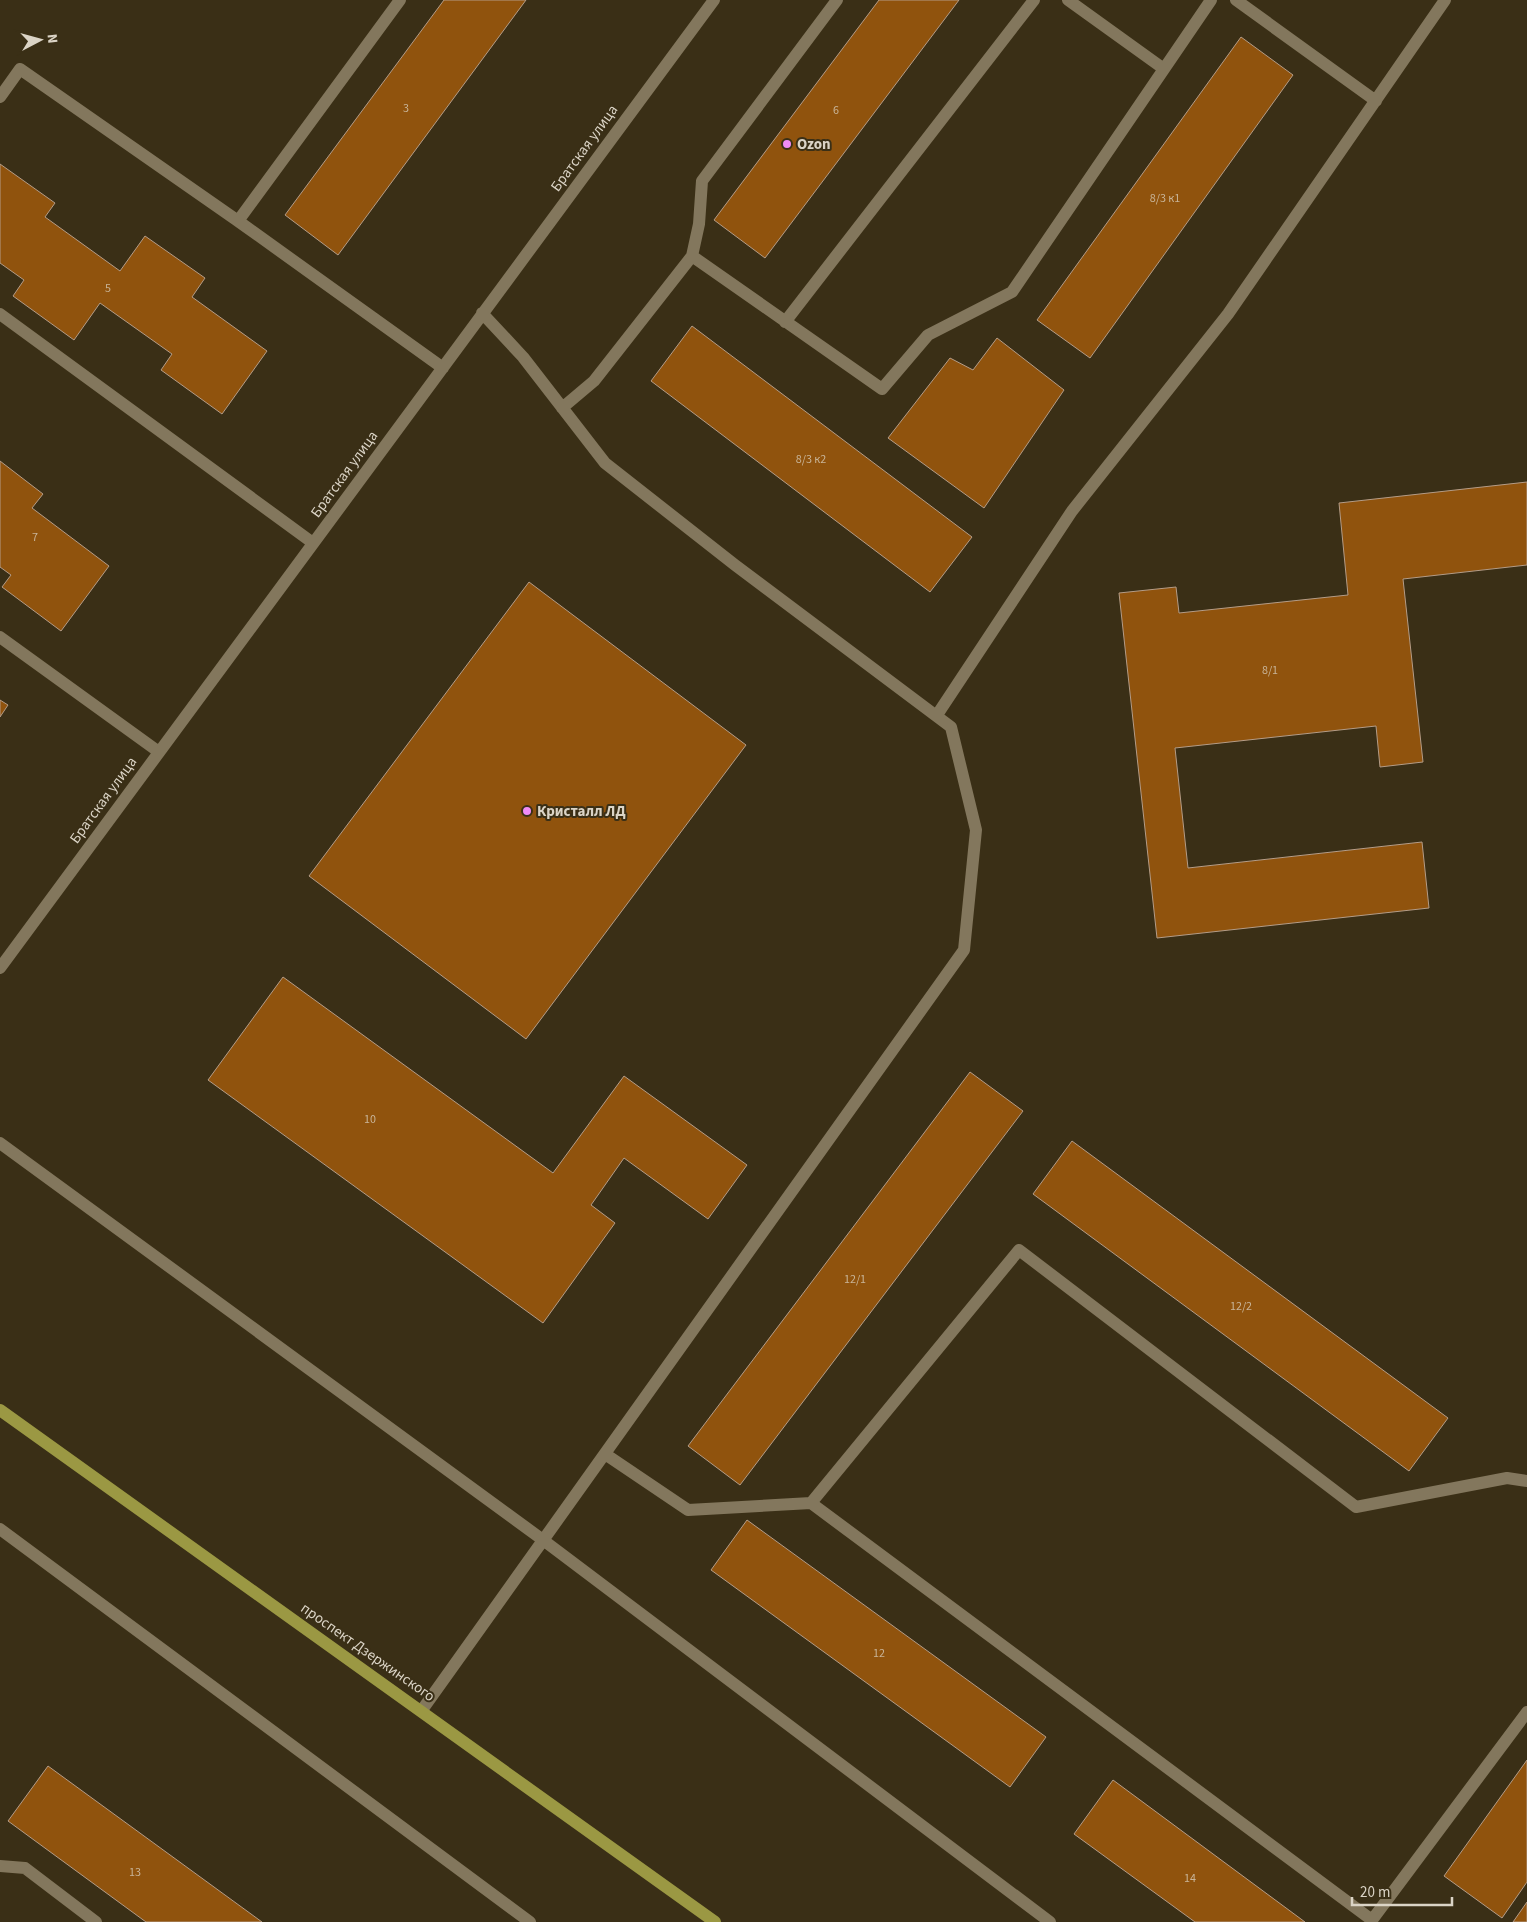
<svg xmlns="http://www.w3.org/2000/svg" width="1527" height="1922" font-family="'Source Sans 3',sans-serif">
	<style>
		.building { fill: #90530d; stroke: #b49c87 }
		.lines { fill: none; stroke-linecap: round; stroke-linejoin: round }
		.minor { stroke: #83775d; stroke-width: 12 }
		.major { stroke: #9b9843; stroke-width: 12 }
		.poi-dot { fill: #ef8bf6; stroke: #3a2f16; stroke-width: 2 }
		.labels { text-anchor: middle; stroke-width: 4; stroke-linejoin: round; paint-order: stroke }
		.number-label { font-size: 12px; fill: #c8b498 }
		.poi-label { font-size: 15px; font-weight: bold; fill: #dbd4c6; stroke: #3a2f16; text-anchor: start }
		.street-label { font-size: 15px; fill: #dbd4c6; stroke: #3a2f16 }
	</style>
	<rect width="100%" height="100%" fill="#3a2f16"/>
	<path class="building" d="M444,0H526L338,255L285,215Z
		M879,0H959L765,258L714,220Z
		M1241,37L1293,75L1090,358L1037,320Z
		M0,164L55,203L45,217L120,271L145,236L205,278L192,297L267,351L222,414L161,370L172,354L100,303L74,340L13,296L24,280L0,263Z
		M692,326L972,537L930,592L651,381Z
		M997,338L1064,390L984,508L888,438L950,358L973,370Z
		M0,461L43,494L32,508L109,566L61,631L2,587L11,575L0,567Z
		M1527,482V565L1403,579L1423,762L1380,767L1376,726L1175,748L1188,868L1422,842L1429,908L1157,938L1119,593L1176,587L1179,613L1348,595L1339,503Z
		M529,582L746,745L526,1039L309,876Z
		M0,700L8,705L0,717Z
		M283,977L553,1173L624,1076L747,1165L708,1219L624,1158L591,1205L615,1223L543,1323L208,1080Z
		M970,1072L1023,1111L740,1485L688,1446Z
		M1072,1141L1448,1418L1409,1471L1033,1194Z
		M747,1520L1046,1737L1010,1787L711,1570Z
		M1527,1760V1882L1502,1918L1444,1876Z
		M48,1766L262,1922H146L8,1821Z
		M1113,1780L1305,1922H1195L1074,1834Z
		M1527,1902V1922H1513Z"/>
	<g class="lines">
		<path class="minor" d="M400,0L238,221L443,368
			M1068,0L1164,69
			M1236,0L1376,101
			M0,97L20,69L238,221
			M692,256L882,389L928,335L1012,292L1211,0
			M0,314L313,543
			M785,322L1034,0
			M562,408L594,381L692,256L699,224L702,181L837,0
			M0,637L159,752
			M937,715L1072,511L1228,314L1445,0
			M0,968L714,0
			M0,1143L543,1540L1050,1922
			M605,1454L688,1510L811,1503L1019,1250L1356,1507L1507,1478L1527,1481
			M811,1503L1372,1920L1527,1712
			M0,1529L530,1922
			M422,1710L964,950L976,830L951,727L735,565L605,463L523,357L482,313
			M0,1866L25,1868L96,1922"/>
		<path class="major" d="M0,1410L715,1922"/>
	</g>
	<g class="poi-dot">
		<circle cx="787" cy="144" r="5"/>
		<circle cx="527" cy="811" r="5"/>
	</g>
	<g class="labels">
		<g class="number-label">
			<text x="406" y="112">3</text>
			<text x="836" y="114">6</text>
			<text x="1165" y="202">8/3 к1</text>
			<text x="108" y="292">5</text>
			<text x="811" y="463">8/3 к2</text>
			<text x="35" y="541">7</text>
			<text x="1270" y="674">8/1</text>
			<text x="370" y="1123">10</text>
			<text x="855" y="1283">12/1</text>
			<text x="1241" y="1310">12/2</text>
			<text x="879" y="1657">12</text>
			<text x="135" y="1876">13</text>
			<text x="1190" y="1882">14</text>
		</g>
		<g class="poi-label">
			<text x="797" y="149">Ozon</text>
			<text x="537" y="816">Кристалл ЛД</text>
		</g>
		<g class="street-label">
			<text transform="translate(584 148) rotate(-54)" y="5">Братская улица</text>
			<text transform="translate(344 474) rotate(-54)" y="5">Братская улица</text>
			<text transform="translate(103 800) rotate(-54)" y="5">Братская улица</text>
			<text transform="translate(368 1652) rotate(35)" y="5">проспект Дзержинского</text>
		</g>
	</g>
	<g transform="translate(40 40) rotate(84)" stroke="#3a2f16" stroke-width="4" paint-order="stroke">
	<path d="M0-4L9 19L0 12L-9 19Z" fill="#dbd4c6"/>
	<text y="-8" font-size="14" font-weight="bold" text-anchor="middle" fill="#dbd4c6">N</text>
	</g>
	<path d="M1352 1897v8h100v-8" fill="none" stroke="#dbd4c6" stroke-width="2.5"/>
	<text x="1360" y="1897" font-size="15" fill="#dbd4c6" stroke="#3a2f16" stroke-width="4" paint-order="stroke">20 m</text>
</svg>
